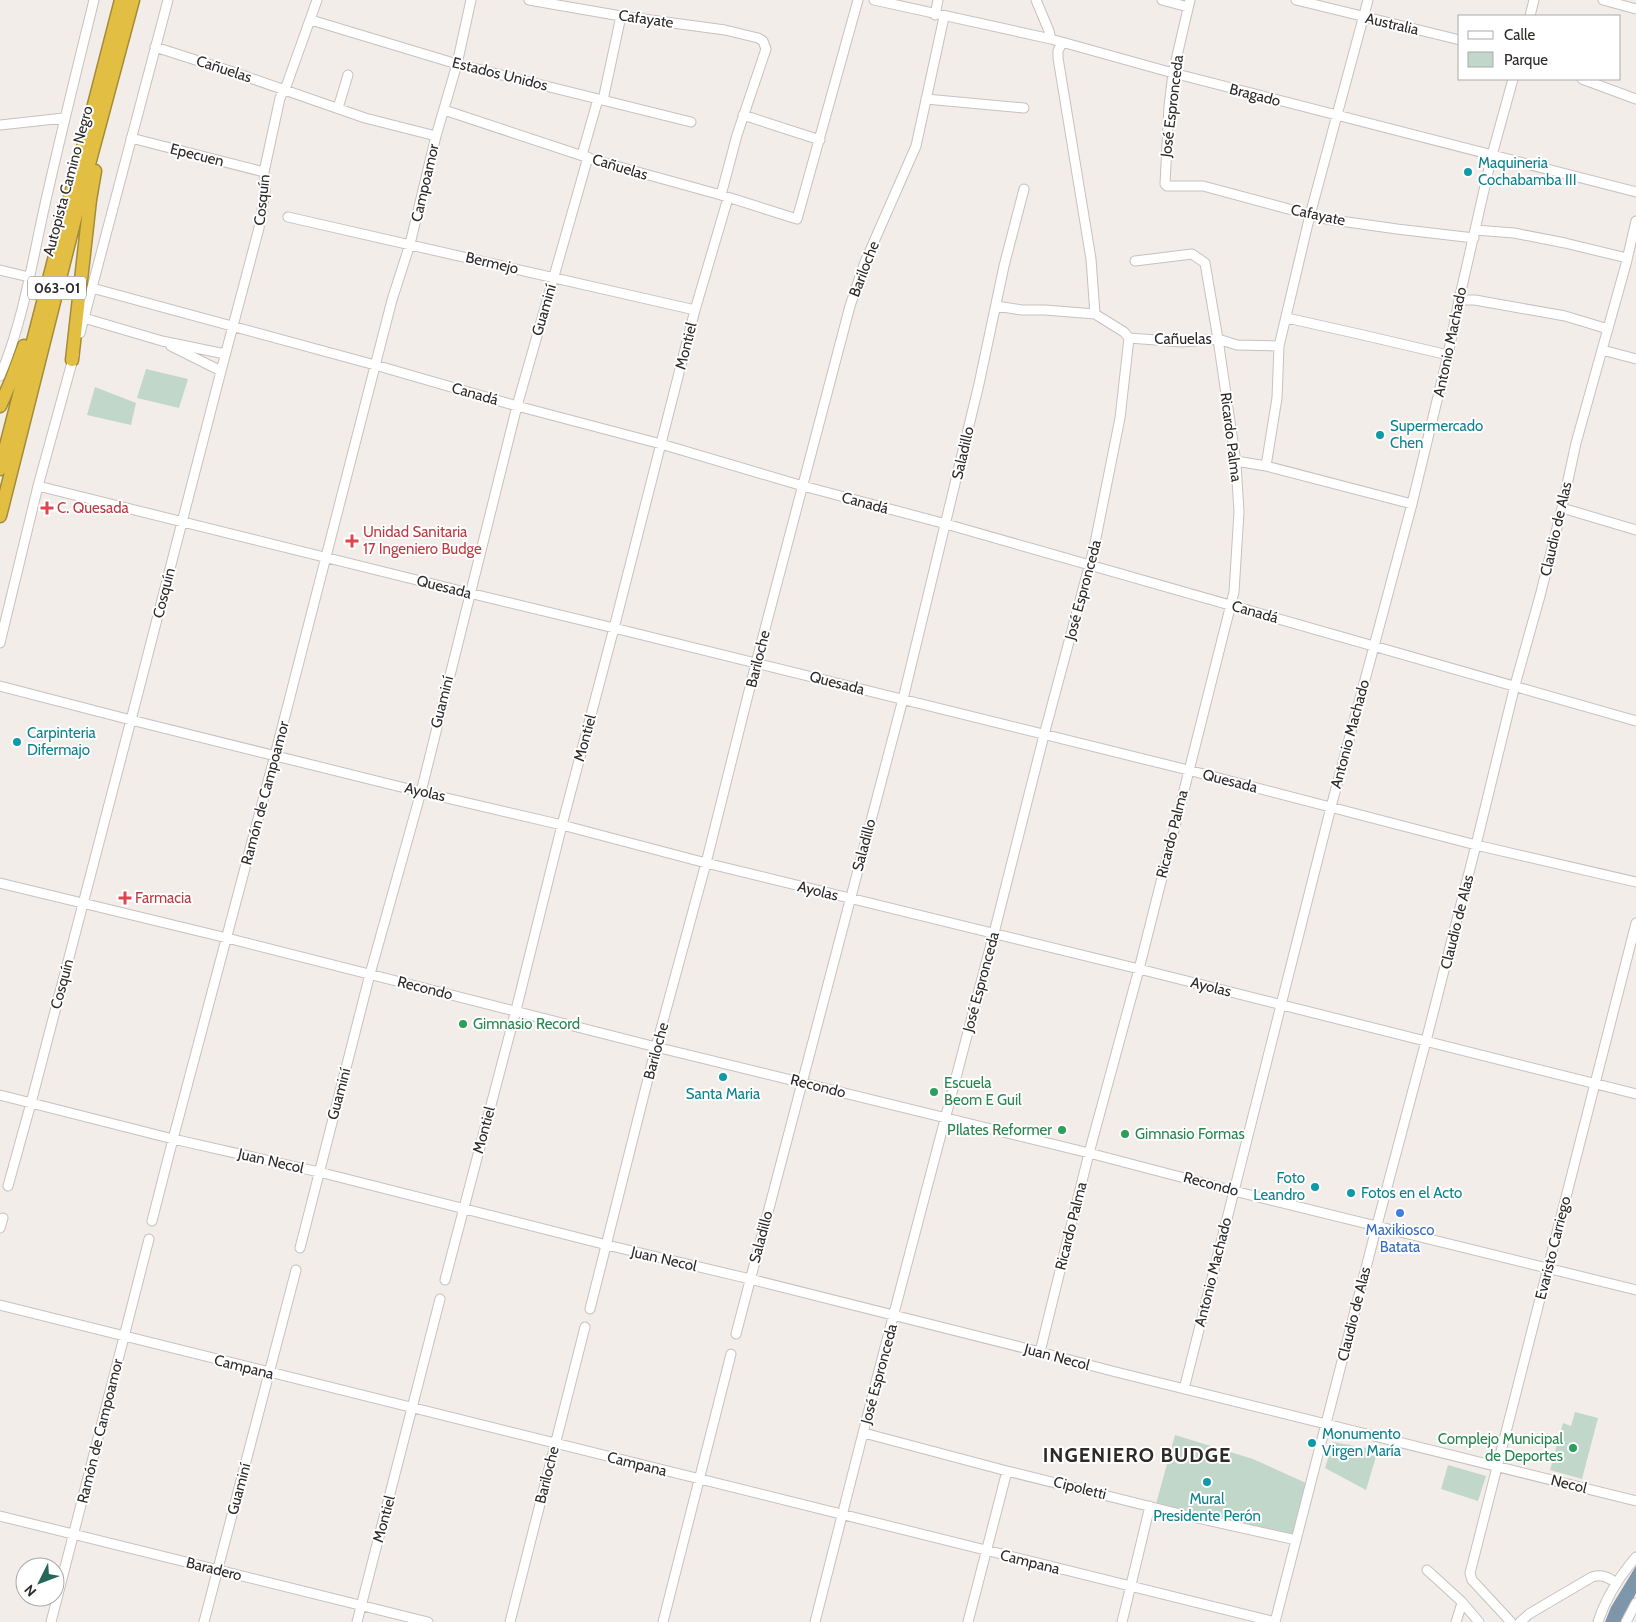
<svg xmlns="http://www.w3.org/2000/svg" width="1636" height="1622" font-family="Cabin,sans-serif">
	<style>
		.green { fill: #c1d7ca }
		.water { fill: #7e96a9 }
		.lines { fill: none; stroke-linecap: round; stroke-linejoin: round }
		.minor-casing { stroke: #c8c1be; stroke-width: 11 }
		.highway-casing { stroke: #a38b39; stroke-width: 15 }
		.minor { stroke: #fff; stroke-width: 9 }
		.highway { stroke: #e2bf42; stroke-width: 12 }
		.culture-dot { fill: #0f9aa8; stroke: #fff; stroke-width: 2 }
		.health-dot { fill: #e0444e; stroke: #fff; stroke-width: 2 }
		.leisure-dot { fill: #2e9e5b; stroke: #fff; stroke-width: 2 }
		.shop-dot { fill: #3f7fe0; stroke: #fff; stroke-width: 2 }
		.labels { text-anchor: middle; stroke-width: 4; stroke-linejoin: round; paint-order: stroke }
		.shield { fill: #fff; stroke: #6c6a69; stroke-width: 1 }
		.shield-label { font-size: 14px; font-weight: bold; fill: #2d2a29 }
		.street-label { font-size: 15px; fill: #2d2a29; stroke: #fff }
		.culture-label { font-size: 15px; fill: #0d838f; stroke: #fff; text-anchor: start }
		.health-label { font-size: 15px; fill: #be3a42; stroke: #fff; text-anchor: start }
		.leisure-label { font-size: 15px; fill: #27864d; stroke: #fff; text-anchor: start }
		.shop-label { font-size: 15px; fill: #366cbe; stroke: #fff }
		.district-label { font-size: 20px; font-weight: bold; letter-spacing: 1px; fill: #2d2a29; stroke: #fff }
	</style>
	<rect width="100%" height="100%" fill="#f3ede9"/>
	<path class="green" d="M146,369L188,379L179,408L137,398Z
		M95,387L136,403L131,425L87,415Z
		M1575,1412L1598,1418L1582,1479L1550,1470L1563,1423L1571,1426Z
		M1175,1435L1253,1459L1306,1483L1294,1536L1156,1504Z
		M1333,1442L1378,1450L1366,1490L1325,1468Z
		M1448,1465L1486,1476L1478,1501L1441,1489Z"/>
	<path class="water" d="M1636,1566V1593L1622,1622H1605L1611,1607Z"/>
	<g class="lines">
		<g class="minor-casing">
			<path id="minor" d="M529,0L621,16L725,30L758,38L763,41L766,49L737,135L721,195
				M874,0L1051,39L1173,73L1636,192
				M1036,0L1049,31L1051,39
				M1162,0L1188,7
				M1190,0L1173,73L1169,106L1165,184L1167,186H1203L1326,219L1397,229L1474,238
				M1296,0L1460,40
				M1603,0L1636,9
				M935,15L938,0
				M1530,16L1534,0
				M311,20L457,64L691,122
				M1062,43L1058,51V58L1091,259L1095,314
				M155,47L230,71L365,118L436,136
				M1582,79L1636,99
				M926,99L1024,108
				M603,100L621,16
				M338,108L348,75
				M444,110L598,161L721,195L797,219L858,0
				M743,115L820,140
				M0,125L64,118
				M131,138L264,172
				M582,155L598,99
				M288,217L695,310
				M1475,230L1514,233L1565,243L1627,258
				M0,270L29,277
				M92,288L375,365L517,406L661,444L803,486L946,524L1636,721
				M1459,300H1475L1565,316L1608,329
				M996,306L1022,310H1045L1095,314L1124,332L1129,338
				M84,318L162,341L225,354
				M1287,318L1363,335L1448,355
				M80,333L168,0
				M1129,338L1182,342L1218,339L1237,345L1279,346
				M171,346L221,371
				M1602,350L1636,359
				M0,376C21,328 31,269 42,218C58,145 76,73 94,0
				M1236,463L1242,462L1266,466L1412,504
				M1266,466L1277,398L1279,346L1310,215L1368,0
				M38,486L469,593L614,628L1188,770L1476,845L1636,882
				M1562,508L1636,530
				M0,643L38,486L74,355
				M0,686L131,720L421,792L562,825L706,863L1139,969L1636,1094
				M0,883L227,938L656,1047L1089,1153L1234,1191L1636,1290
				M0,1095L173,1139L319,1172L607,1245L750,1279L1040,1352L1112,1371L1636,1501
				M8,1186L31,1103L131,720L221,371L259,228L265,192L264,172L280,98L287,84L317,0
				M152,1221L173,1139L275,755L392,300L410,244L436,136L457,64L471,0
				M0,1228L3,1218
				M300,1248L370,974L421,792L517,406L588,157
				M445,1280L516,1010L562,825L614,628L695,310L728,198
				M0,1305L1275,1622
				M590,1309L656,1047L706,863L756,663L850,306L865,262L916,146L944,17
				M736,1334L903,699L979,384L1004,266L1024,189
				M1040,1352L1089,1153L1139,969L1234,592L1239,512L1236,463L1218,339L1205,263L1192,254L1135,261
				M1184,1389L1331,807L1412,504L1448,355L1459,300L1492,155L1513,79
				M864,1433L1007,1471L1184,1515L1296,1540
				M0,1516L428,1622
				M1427,1570L1461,1601L1479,1622
				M51,1622L149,1239
				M204,1622L296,1270
				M357,1622L440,1299
				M510,1622L585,1327
				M663,1622L731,1354
				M815,1622L878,1374L994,933L1044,735L1094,548L1120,418L1129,338
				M968,1622L1007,1471
				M1122,1622L1150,1506
				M1275,1622L1377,1225L1426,1041L1476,845L1515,685L1540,596L1562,508L1576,443L1626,264L1636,221
				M1456,1622L1462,1603
				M1511,1622L1472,1580L1470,1573L1636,923
				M1520,1622L1529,1614L1592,1577C1602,1574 1608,1577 1616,1583
				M1598,1622C1606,1597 1619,1577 1636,1557
				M1626,1622L1636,1603"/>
		</g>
		<g class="highway-casing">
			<path id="highway" d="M72,360L90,200L95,171
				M0,406L11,381L24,346
				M0,469L121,0
				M0,516L84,183L133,0"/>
		</g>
		<use href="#minor" class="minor"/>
		<use href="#highway" class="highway"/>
	</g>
	<g class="culture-dot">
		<circle cx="1468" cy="172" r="5"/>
		<circle cx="1380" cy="435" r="5"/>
		<circle cx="17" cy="742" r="5"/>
		<circle cx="723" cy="1077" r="5"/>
		<circle cx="1315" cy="1187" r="5"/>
		<circle cx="1351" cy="1193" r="5"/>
		<circle cx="1312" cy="1443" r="5"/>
		<circle cx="1207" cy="1482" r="5"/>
	</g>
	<g class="health-dot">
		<path d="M44.5 500.5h5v5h5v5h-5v5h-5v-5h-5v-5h5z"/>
		<path d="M349.5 533.5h5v5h5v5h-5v5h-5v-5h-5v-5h5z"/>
		<path d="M122.5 890.5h5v5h5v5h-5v5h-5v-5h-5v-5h5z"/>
	</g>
	<g class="leisure-dot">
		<circle cx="463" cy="1024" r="5"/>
		<circle cx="934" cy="1092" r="5"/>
		<circle cx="1062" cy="1130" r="5"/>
		<circle cx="1125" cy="1134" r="5"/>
		<circle cx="1573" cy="1448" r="5"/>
	</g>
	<circle class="shop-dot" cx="1400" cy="1213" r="5"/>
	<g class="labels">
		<rect class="shield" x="28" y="276.5" width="58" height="23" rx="4"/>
		<g class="shield-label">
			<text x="57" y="293">063-01</text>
		</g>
		<g class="street-label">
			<text transform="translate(646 19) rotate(8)" y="5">Cafayate</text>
			<text transform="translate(1392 24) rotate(13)" y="5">Australia</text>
			<text transform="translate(224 69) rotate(18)" y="5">Cañuelas</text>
			<text transform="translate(500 74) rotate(14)" y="5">Estados Unidos</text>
			<text transform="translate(1255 95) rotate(14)" y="5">Bragado</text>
			<text transform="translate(1172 106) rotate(-83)" y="5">José Espronceda</text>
			<text transform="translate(197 155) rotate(14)" y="5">Epecuen</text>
			<text transform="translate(620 167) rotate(17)" y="5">Cañuelas</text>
			<text transform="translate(68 181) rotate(-75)" y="5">Autopista Camino Negro</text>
			<text transform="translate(425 183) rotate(-77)" y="5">Campoamor</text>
			<text transform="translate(262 200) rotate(-84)" y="5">Cosquín</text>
			<text transform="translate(1318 215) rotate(12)" y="5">Cafayate</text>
			<text transform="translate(492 263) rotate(13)" y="5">Bermejo</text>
			<text transform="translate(864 269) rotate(-69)" y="5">Bariloche</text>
			<text transform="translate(544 310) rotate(-74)" y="5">Guaminí</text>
			<text x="1183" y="344">Cañuelas</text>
			<text transform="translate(1450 342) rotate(-78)" y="5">Antonio Machado</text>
			<text transform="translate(686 346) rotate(-76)" y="5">Montiel</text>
			<text transform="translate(475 394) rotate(16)" y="5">Canadá</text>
			<text transform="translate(1231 437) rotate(83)" y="5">Ricardo Palma</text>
			<text transform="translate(963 453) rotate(-77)" y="5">Saladillo</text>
			<text transform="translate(865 503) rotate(15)" y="5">Canadá</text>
			<text transform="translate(1556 529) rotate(-77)" y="5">Claudio de Alas</text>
			<text transform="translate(444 587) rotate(14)" y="5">Quesada</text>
			<text transform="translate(1083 590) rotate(-75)" y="5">José Espronceda</text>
			<text transform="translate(164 593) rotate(-76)" y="5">Cosquín</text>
			<text transform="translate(1255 612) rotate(16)" y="5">Canadá</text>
			<text transform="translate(758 659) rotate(-76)" y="5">Bariloche</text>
			<text transform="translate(837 683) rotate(14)" y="5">Quesada</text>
			<text transform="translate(442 702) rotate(-76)" y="5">Guaminí</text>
			<text transform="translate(1350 734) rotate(-75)" y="5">Antonio Machado</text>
			<text transform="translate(585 738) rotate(-75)" y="5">Montiel</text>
			<text transform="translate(1230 781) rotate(14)" y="5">Quesada</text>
			<text transform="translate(425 792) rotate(13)" y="5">Ayolas</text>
			<text transform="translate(265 793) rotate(-75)" y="5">Ramón de Campoamor</text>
			<text transform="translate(1172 834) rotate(-76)" y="5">Ricardo Palma</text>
			<text transform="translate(864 845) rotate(-75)" y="5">Saladillo</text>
			<text transform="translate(818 891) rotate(14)" y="5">Ayolas</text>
			<text transform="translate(1457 922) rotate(-76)" y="5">Claudio de Alas</text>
			<text transform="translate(981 982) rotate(-75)" y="5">José Espronceda</text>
			<text transform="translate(62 984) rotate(-75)" y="5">Cosquín</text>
			<text transform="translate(1211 987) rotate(14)" y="5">Ayolas</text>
			<text transform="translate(425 988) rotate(14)" y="5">Recondo</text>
			<text transform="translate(656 1051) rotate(-75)" y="5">Bariloche</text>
			<text transform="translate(818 1086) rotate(14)" y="5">Recondo</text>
			<text transform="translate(339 1094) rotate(-75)" y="5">Guaminí</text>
			<text transform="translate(484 1130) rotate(-75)" y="5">Montiel</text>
			<text transform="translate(271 1161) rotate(13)" y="5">Juan Necol</text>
			<text transform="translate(1211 1184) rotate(15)" y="5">Recondo</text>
			<text transform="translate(1071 1226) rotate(-76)" y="5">Ricardo Palma</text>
			<text transform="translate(761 1237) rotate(-75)" y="5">Saladillo</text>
			<text transform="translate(1553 1248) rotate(-76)" y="5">Evaristo Carriego</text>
			<text transform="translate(664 1259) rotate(13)" y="5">Juan Necol</text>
			<text transform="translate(1213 1272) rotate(-76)" y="5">Antonio Machado</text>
			<text transform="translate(1354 1314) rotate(-76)" y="5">Claudio de Alas</text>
			<text transform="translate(1057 1357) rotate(15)" y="5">Juan Necol</text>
			<text transform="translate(244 1367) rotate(14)" y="5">Campana</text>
			<text transform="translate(879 1374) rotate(-75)" y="5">José Espronceda</text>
			<text transform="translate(100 1431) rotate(-76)" y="5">Ramón de Campoamor</text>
			<text transform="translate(637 1464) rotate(14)" y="5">Campana</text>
			<text transform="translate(547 1475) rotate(-76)" y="5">Bariloche</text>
			<text transform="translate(1569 1484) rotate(14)" y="5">Necol</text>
			<text transform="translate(1080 1488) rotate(14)" y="5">Cipoletti</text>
			<text transform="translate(239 1489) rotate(-75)" y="5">Guaminí</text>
			<text transform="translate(384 1519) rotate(-75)" y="5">Montiel</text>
			<text transform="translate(1030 1562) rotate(14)" y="5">Campana</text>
			<text transform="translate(214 1569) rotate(14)" y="5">Baradero</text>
		</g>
		<g class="culture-label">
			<text x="1478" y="168">Maquineria<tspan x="1478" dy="17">Cochabamba III</tspan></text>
			<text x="1390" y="431">Supermercado<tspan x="1390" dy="17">Chen</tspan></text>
			<text x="27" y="738">Carpinteria<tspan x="27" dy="17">Difermajo</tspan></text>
			<text x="723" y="1099" text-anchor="middle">Santa Maria</text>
			<text x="1305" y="1183" text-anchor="end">Foto<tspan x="1305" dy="17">Leandro</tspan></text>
			<text x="1361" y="1198">Fotos en el Acto</text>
			<text x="1322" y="1439">Monumento<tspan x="1322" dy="17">Virgen María</tspan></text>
			<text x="1207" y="1504" text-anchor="middle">Mural<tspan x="1207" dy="17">Presidente Perón</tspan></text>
		</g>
		<g class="health-label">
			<text x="57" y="513">C. Quesada</text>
			<text x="363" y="537">Unidad Sanitaria<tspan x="363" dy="17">17 Ingeniero Budge</tspan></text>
			<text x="135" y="903">Farmacia</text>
		</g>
		<g class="leisure-label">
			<text x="473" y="1029">Gimnasio Record</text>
			<text x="944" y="1088">Escuela<tspan x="944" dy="17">Beom E Guil</tspan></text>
			<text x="1052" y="1135" text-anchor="end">PIlates Reformer</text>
			<text x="1135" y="1139">Gimnasio Formas</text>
			<text x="1563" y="1444" text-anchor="end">Complejo Municipal<tspan x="1563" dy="17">de Deportes</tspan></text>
		</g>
		<g class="shop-label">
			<text x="1400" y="1235">Maxikiosco<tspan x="1400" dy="17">Batata</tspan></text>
		</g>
		<g class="district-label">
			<text x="1137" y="1462">INGENIERO BUDGE</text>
		</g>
	</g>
	<rect x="1458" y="15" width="162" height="65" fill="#ffffff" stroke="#abaaa9"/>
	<rect x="1468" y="31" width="25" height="8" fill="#ffffff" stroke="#abaaa9"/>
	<text x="1504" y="40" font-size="15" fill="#2d2a29">Calle</text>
	<rect x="1468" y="52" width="25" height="15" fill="#c1d7ca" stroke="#abaaa9"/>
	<text x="1504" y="65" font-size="15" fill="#2d2a29">Parque</text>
	<g transform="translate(40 1582) rotate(228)"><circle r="24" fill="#ffffff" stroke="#abaaa9"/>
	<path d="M0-4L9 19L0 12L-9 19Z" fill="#23685a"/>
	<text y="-8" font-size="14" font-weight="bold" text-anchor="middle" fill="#2d2a29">N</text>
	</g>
</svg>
